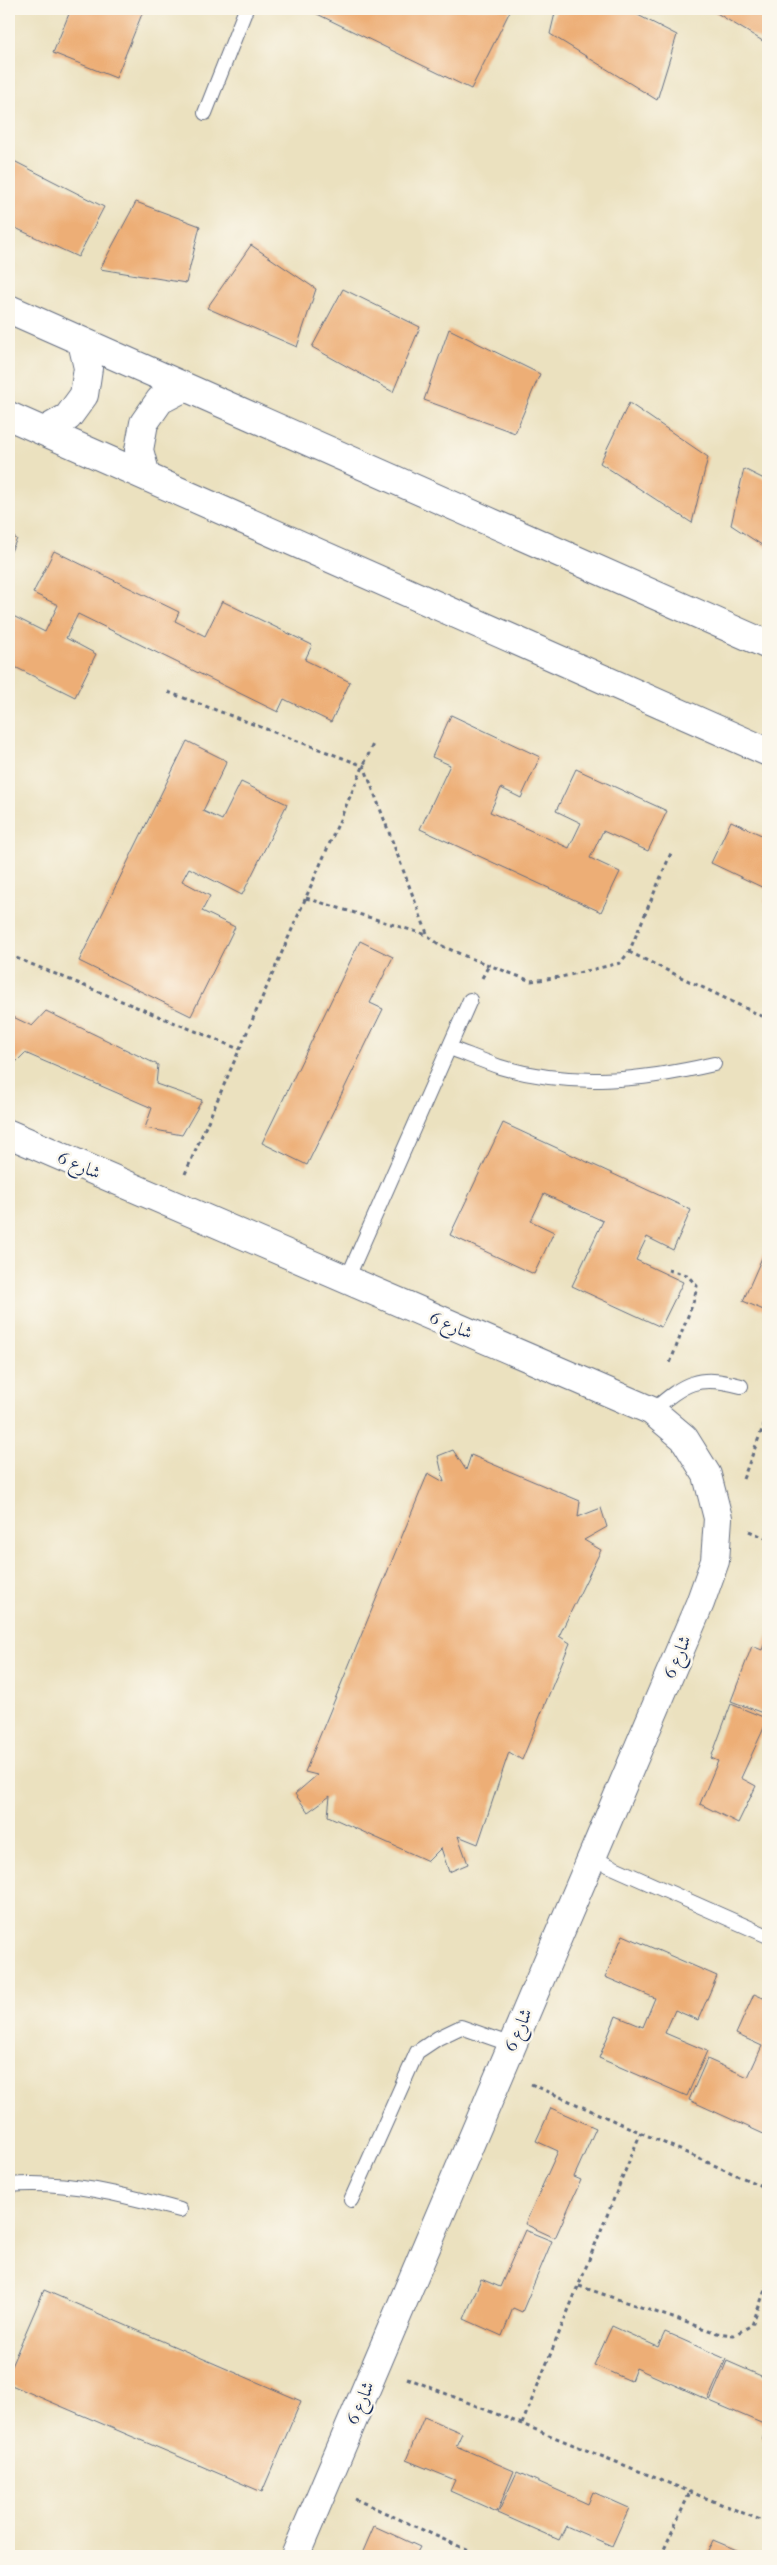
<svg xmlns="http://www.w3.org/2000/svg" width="777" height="2565" font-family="'IM FELL French Canon',Amiri,serif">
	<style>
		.building { fill: #edae76 }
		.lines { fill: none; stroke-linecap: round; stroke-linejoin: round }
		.lane-casing { stroke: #646d80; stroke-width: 16 }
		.street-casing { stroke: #646d80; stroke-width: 30 }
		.path { stroke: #646d80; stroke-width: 3; stroke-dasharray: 4 4; stroke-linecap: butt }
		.lane { stroke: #fff; stroke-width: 14 }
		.street { stroke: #fff; stroke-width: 28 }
		.labels { text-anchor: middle; stroke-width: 5; stroke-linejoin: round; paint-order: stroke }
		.street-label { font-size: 18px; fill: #1b2f5e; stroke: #fbf7ec }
	</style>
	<rect width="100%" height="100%" fill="#fbf7ec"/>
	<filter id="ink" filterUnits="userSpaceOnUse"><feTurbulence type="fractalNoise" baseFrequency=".02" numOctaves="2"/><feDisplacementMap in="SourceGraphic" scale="10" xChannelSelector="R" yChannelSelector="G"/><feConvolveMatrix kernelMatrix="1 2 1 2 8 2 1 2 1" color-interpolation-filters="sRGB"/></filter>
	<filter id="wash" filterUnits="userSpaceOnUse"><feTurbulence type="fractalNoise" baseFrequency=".0096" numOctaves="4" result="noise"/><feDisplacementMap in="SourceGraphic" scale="20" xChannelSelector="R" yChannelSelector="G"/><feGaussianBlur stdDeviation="1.12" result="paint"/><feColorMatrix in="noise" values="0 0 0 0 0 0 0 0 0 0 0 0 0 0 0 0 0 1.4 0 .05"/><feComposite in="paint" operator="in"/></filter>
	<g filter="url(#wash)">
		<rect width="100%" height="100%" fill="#ebe1bf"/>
		<g id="blocks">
			<path class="building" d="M71,9H144L116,78L53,53Z
				M307,9H511L471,89Z
				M556,9H626L677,35L657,100L550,34Z
				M710,9H768V39L766,43Z
				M12,160L104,207L78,257L9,225V164Z
				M136,202L200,226L186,283L100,269Z
				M251,245L316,289L297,347L207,308Z
				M343,289L420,327L393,392L312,347Z
				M449,329L540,374L515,433L424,400Z
				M629,403L708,457L692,523L600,463Z
				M744,469L768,481V549L731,525Z
				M9,535L17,539L9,555Z
				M54,551L179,612L175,621L205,636L222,601L312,645L305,660L350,682L331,722L284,699L278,712L78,614L66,638L96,654L75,697L9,664V614L45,632L58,605L33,593Z
				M451,715L540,757L521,798L501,788L490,812L569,848L581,823L556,811L576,769L667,811L648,851L603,831L590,858L620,872L601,912L420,829L450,765L432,757Z
				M187,741L227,761L203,811L222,820L241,782L287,804L242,895L189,868L182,881L210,896L202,911L235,927L191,1016L79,961Z
				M731,821L768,838V890L711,863Z
				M768,893V904L764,902Z
				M360,941L393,957L370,1003L383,1009L307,1165L262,1143Z
				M46,1011L158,1065L156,1084L202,1100L182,1135L145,1128L152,1108L25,1053L12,1066L9,1065V1015L32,1026Z
				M503,1123L691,1210L673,1250L647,1237L636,1260L683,1282L661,1327L572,1286L603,1221L544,1194L531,1221L554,1232L534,1274L450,1235Z
				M768,1244V1312L743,1301Z
				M453,1450L466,1470L471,1455L580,1501L578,1517L601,1508L607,1527L584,1540L601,1550L559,1636L570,1643L522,1760L509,1752L478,1844L458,1836L468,1864L449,1872L441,1848L428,1861L328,1816L330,1796L308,1812L295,1794L317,1775L305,1772L428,1473L444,1482L438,1456Z
				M768,1634V1715L731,1701L752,1646L762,1650Z
				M731,1704L768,1719L741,1778L756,1786L738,1823L700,1804L718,1761L711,1758Z
				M623,1935L717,1976L698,2020L675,2010L665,2033L707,2051L687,2096L599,2058L616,2016L643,2027L655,1998L605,1977Z
				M754,1994L768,2000V2136L689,2100L707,2059L748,2077L762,2046L736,2034Z
				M551,2108L596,2128L574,2177L581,2180L555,2238L525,2224L558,2151L536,2141Z
				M525,2230L552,2241L522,2312L513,2308L502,2336L464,2319L481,2279L500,2287Z
				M44,2290L301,2401L262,2492L9,2384V2371Z
				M612,2326L658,2347L665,2332L726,2359L708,2400L636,2368L631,2381L594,2365Z
				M727,2361L768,2379V2442L762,2439L768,2426L710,2401Z
				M424,2417L462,2433L456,2446L514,2471L497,2512L450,2491L455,2480L406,2460Z
				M517,2472L588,2504L593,2492L629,2508L612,2546L566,2526L559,2540L498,2513Z
				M374,2526L420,2547L415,2556H361Z
				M713,2540L751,2556H706Z"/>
		</g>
	</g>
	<g filter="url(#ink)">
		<use href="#blocks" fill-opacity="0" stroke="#646d80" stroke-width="1"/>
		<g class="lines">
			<g class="lane-casing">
				<path id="lane" d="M205,113L246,9
					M450,1048C466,1054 483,1061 500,1067C573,1088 641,1081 714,1064
					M347,1279L470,1000
					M652,1411C685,1383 697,1374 741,1386
					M592,1858L768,1936
					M9,2185C68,2180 124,2195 180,2210
					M351,2200L417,2052L438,2038L461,2027L512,2045"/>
			</g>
			<g class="street-casing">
				<path id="street" d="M9,309L768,645
					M9,416L768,752
					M44,431L68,417L84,395L88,368L82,342
					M146,476L139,450L144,423L160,400L185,387
					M9,1134L652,1411L684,1438L707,1475L718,1518L715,1561L700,1603L295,2556"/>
			</g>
			<path class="path" d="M168,692L364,766L428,936L440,945L465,956L531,981L561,977L620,963L629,952L671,853
				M306,898L427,935
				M629,952L768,1019
				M9,955L239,1049
				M482,978L489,965
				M185,1174L373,744
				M668,1270L687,1275L697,1286L694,1300L669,1366
				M743,1479L768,1414
				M749,1531L768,1539
				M531,2084L768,2189
				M579,2286L717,2333L734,2335L752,2325L768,2282
				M407,2378L768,2523
				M522,2424L641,2132
				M355,2499L480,2556
				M661,2556L690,2492"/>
			<use href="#lane" class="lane"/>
			<use href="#street" class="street"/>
		</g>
	</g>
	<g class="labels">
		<g class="street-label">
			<text transform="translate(79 1165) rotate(23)" y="6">شارع 6</text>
			<text transform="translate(451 1325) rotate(23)" y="6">شارع 6</text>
			<text transform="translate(677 1657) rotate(-67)" y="6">شارع 6</text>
			<text transform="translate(518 2030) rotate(-67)" y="6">شارع 6</text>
			<text transform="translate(360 2403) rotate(-67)" y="6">شارع 6</text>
		</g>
	</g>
	<rect width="777" height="2565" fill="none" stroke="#fbf7ec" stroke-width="30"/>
</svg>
